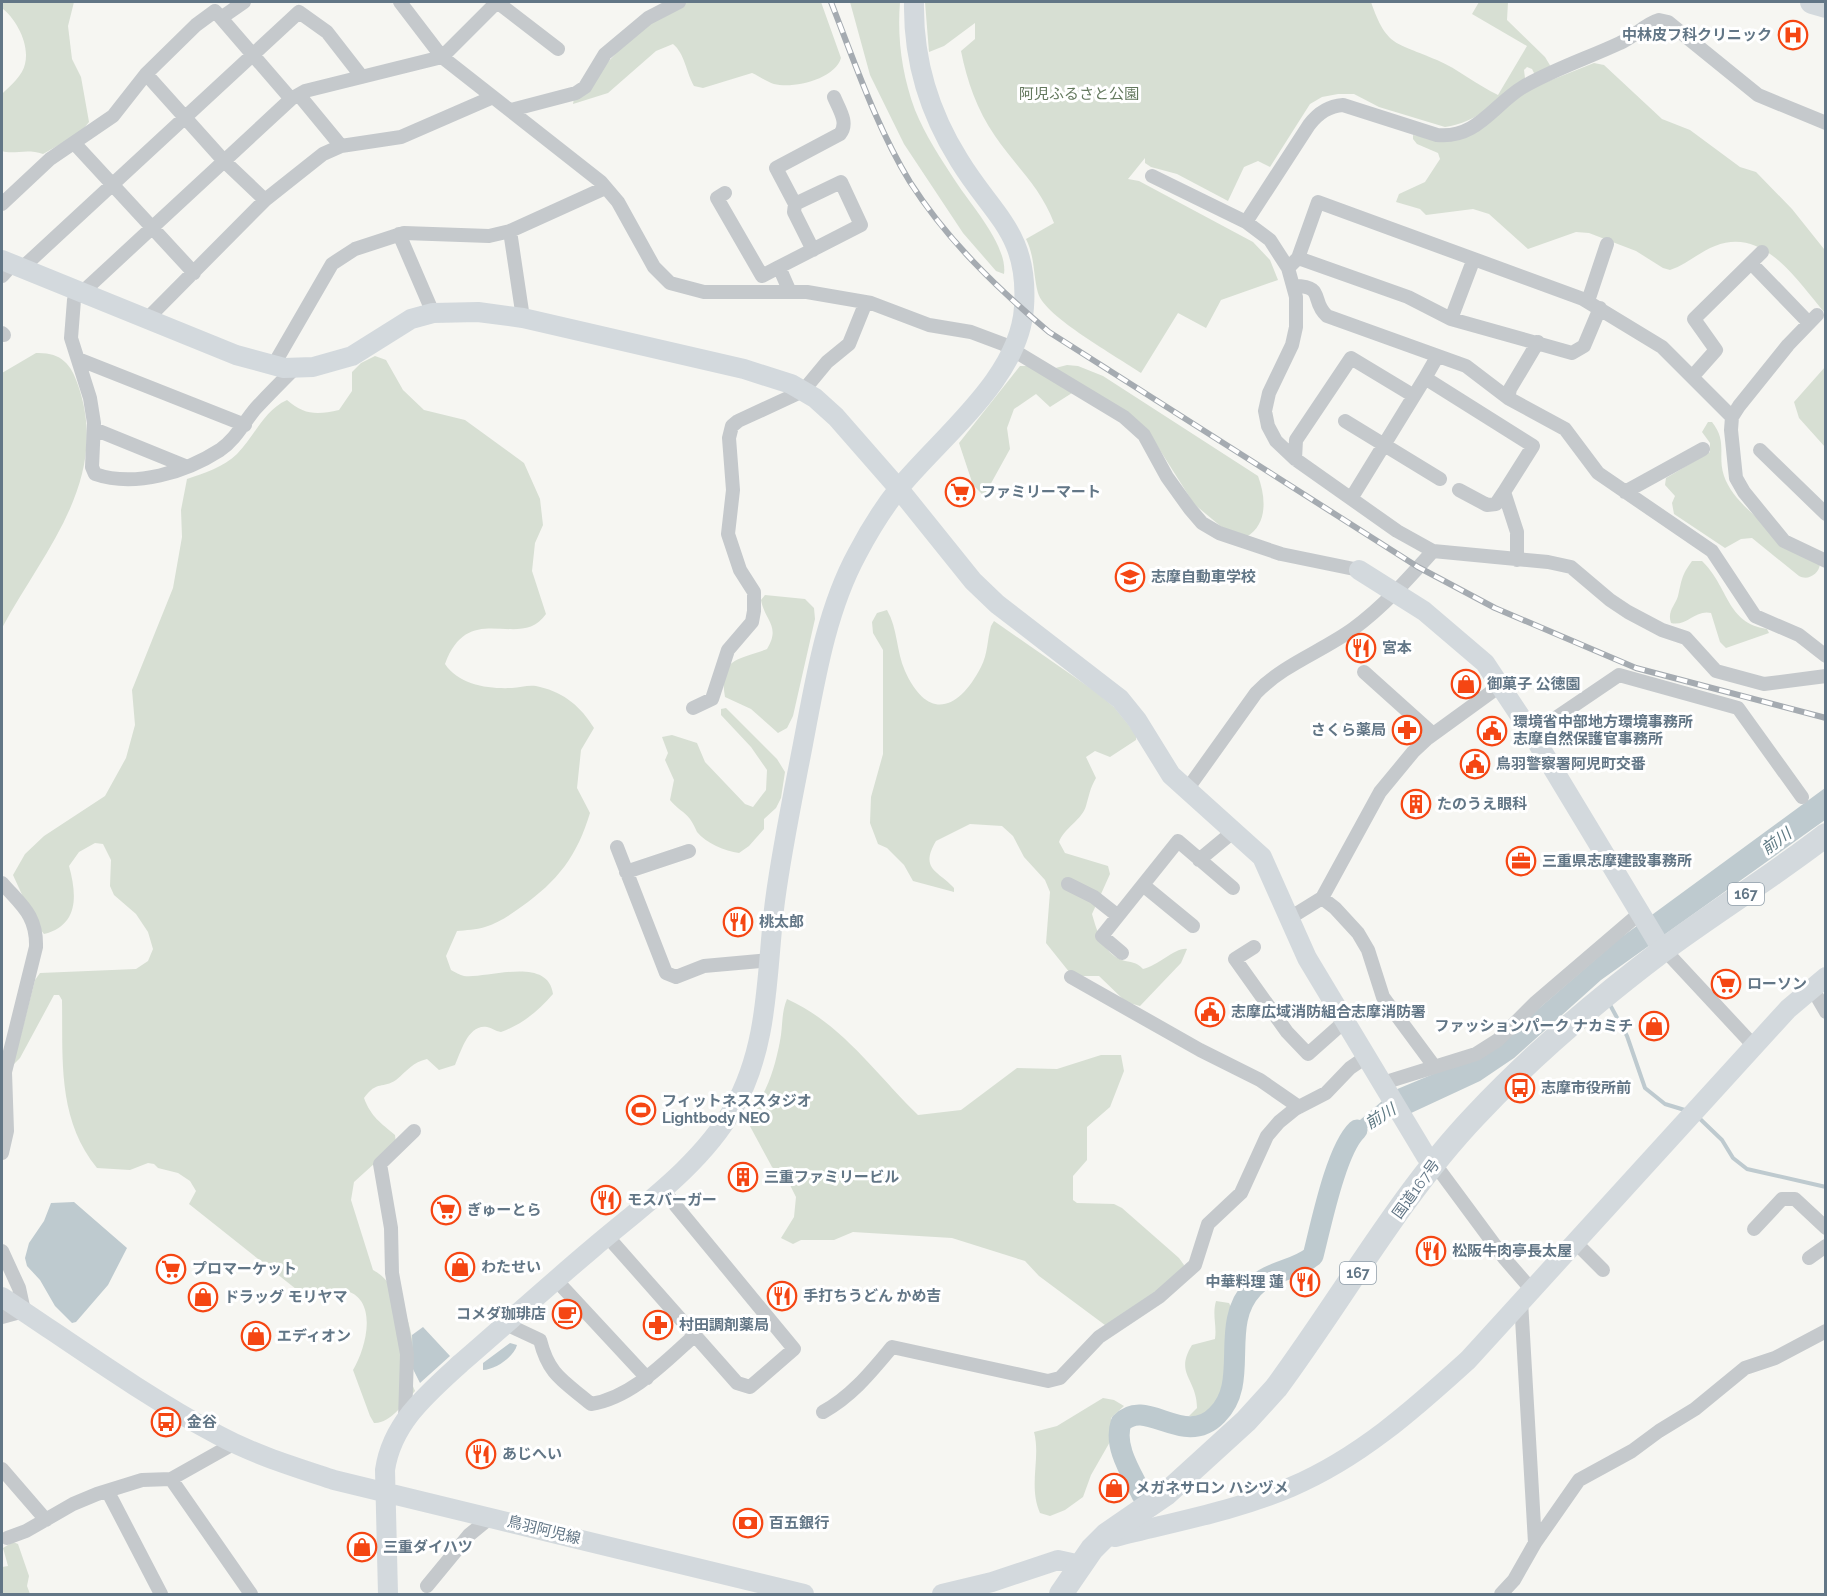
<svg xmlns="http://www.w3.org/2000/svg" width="1827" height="1596" font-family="Raleway,'Noto Sans JP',sans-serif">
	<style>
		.green { fill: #d7dfd3 }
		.water { fill: #becacf }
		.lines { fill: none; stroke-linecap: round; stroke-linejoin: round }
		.stream { stroke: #becacf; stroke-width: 4 }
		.river { stroke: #becacf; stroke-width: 21 }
		.street { stroke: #c5c9cc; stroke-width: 14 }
		.secondary { stroke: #d3d9dd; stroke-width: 20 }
		.highway { stroke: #d3d9dd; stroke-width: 24 }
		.rail-casing { stroke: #a5abb1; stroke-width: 6 }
		.rail { stroke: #fff; stroke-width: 4; stroke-dasharray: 11; stroke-linecap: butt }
		.labels { text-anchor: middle; stroke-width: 6; stroke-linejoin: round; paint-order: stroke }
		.shield { fill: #fff; stroke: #919faa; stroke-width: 1.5 }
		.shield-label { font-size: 14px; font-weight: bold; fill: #627686 }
		.poi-label { font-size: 15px; font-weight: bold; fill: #627686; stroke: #fff; text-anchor: start }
		.park-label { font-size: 15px; fill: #63785d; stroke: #fff }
		.street-label { font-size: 15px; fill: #627686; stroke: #fff }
		.water-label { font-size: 16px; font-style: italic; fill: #5e7983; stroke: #fff }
	</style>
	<rect width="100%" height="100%" fill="#f6f6f2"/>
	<path class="green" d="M2,2H74L68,26L72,59L81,77L89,122L80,133L43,154C26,148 14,155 2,151V94C10,86 23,75 25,64C30,44 16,19 2,8Z
		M682,2H821L841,58C835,79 794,89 774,84C767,82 759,76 752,73L703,88L694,86C686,72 685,54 673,44L656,51L608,93L573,104L574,98L638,30Z
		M850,2H900C897,38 902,75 915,110C925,135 941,159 956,182C971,205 1008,246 1004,274L996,271L963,233L904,144L870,75Z
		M925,2H1371C1387,48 1396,42 1437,60C1458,69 1477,85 1498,95L1527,46L1472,14L1479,2H1508L1507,20L1545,57L1551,67L1535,75L1532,69L1527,67L1524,70L1525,78C1502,98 1477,123 1445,127L1379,107L1354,94H1338L1322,97L1310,104L1270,167L1258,161L1244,167L1228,201L1177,174L1151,167L1145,163V158L1128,179L1139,181L1253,242L1270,260L1278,280L1221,300L1206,328L1178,313L1141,373C1118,357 1045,317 1038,293C1033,274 1035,257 1026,239L1054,223C1040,186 1016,167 995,136C977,110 967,81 961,51L975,39V23L944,46L929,52Z
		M1594,63L1604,65L1662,119L1690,130L1740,167L1756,172L1792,209L1824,249L1825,313C1797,281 1764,226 1715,246C1699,252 1686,265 1670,270L1663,268L1636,251L1589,233L1576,232L1528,249L1489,214L1473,209L1426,215L1420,209L1396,202L1399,194L1425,182L1440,159L1438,153L1417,144L1413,139V135L1444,140L1539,85Z
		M36,353C60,352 71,363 78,385C111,480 44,550 2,628V373Z
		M375,356L386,360L403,390L424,410L465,420L524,463L540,499L543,525L535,543L532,571L546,614C520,652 469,598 445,664C459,685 488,689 512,688C521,687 532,684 540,687C565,693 581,707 594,728L581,750L577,788L590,813C577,856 558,881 521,907C510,915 498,923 485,927C476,930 466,930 457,931L446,956L451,970C455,972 460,975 464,976C487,979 548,955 553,994C538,1011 523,1024 501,1032C495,1031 492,1028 487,1027C468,1024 461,1052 455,1065L439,1070L427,1059C413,1062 407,1071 396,1080C383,1089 377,1080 364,1098C371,1117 381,1123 395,1135L396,1144L354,1182L351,1200L373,1270C402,1284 423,1349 409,1377L415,1391C405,1402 390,1424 374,1423L370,1416L353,1370C366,1349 380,1297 343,1290C330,1288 314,1291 301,1293L189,1204L196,1191L190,1181L178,1173L158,1168L154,1164L148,1163L130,1170L97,1168C57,1119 63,1059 62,1000L59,995H54L20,1058L13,1065L35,980L40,973L136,969L148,961L153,949L148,932L136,914L114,895L110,886L111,860L103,844L95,843L79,852L69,866C77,895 79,925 44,934L35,923L13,875L25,854L44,836L105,796L126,758L135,725L132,690L173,588L182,537L181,510L187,479C204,473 224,467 237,454C255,436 263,411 287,400C304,415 317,415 339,410L352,391V372L361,363Z
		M1067,365L1078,366L1103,376L1258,476C1266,497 1268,525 1246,537L1224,529L1194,504L1151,436L1072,393L1050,407L1036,394L1014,409L1007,428L1010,449L984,496L973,485L959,443L1020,366H1028L1040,372Z
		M1825,367V447L1799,418L1794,402Z
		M1708,422H1712C1728,442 1717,455 1724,476C1736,511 1792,542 1820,564C1819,574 1808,581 1799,576L1752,538L1741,539L1725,548L1674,514L1672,503L1675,496L1665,485L1666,478L1710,452V443L1702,432Z
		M1692,561H1702C1729,587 1726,623 1767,629L1769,633L1726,648L1720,642L1711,613C1696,609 1686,627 1671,623C1667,611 1675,606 1678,596C1682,580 1681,576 1692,561Z
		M765,595L805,599L814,608L815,619L793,716L787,728L778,733L751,709L725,697C718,657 739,660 767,649C781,626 765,621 761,600Z
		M887,610C898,629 896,651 905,671C928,722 959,710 981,667C988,654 987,640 991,626L994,621L1096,692L1114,707L1136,734V740L1110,757L1095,751L1086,757L1096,778C1090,788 1089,796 1086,806C1082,820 1064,828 1059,842L1065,853L1108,866L1110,874L1092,914C1097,931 1103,953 1122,960C1131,963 1136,961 1143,969C1158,966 1176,947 1187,949L1181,963L1140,1006L1126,1002L1099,976H1076L1070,973L1046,943L1050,892L1045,880L1024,857L1013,836L1002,826L970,824L936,841C919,870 939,871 954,888V892L913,881L904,865L887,848L878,844L870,823L871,797L883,754V650L873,633L872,622L877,613Z
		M726,708L777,759L785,772L781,798L776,808L764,819V829L749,846L739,853C725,851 706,843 697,832C695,828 693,823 690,819C685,812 676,808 670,800L674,780L665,760L668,753L662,737L672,735L697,743L705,762L745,804L753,807L766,790L767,770L751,747L721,715V709Z
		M787,999C841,1023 876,1074 918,1115L961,1110L1017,1068L1057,1069L1101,1055H1121L1124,1071L1110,1107L1087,1127V1160L1073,1176V1200L1077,1203L1114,1204L1122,1208L1179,1258L1184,1265L1182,1273L1113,1331L1039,1276L1025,1261L952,1238L853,1232L834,1240H801L793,1244L781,1238L794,1217L796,1197L789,1183L772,1167L745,1117C766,1100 775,1067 780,1041C783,1027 781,1013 787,999Z
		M1216,1301L1229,1303L1232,1309C1226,1335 1238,1425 1189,1416L1197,1408C1197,1378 1174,1374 1192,1345L1215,1339C1217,1325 1212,1315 1216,1301Z
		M1103,1398L1114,1400L1124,1406L1111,1418V1440L1091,1475L1083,1497L1065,1510L1050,1516L1040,1513C1028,1486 1041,1458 1034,1432L1057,1426Z
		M13,1542L18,1544L29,1576L27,1586L30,1594H2V1567L8,1566L3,1548Z"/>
	<path class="water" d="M1825,788V820L1601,980L1514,1058L1480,1081L1409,1114H1391L1377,1119L1356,1139L1345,1156L1337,1151L1346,1132L1395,1090L1491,1050L1619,939Z
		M74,1202L127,1248L108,1285L76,1322L72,1323L55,1306L40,1280L27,1266L25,1258L29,1243L44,1221L51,1203Z
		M423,1327L450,1356L420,1383L413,1369L412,1335Z
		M510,1343L517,1345C514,1357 495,1370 483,1370V1363Z"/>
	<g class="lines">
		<path class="stream" d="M1609,1003L1627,1036L1645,1088L1665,1104L1688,1111
			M1697,1116L1722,1140L1733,1158L1747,1169L1826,1187"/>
		<path class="river" d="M1142,1495C1132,1474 1113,1447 1121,1423C1146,1396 1184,1449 1217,1415C1251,1382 1218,1325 1253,1288C1270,1270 1295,1271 1313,1256C1321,1225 1336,1150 1357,1130"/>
		<path class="street" d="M400,2L442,57L601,182L618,202L654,267L670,283L704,292H807L871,303L929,325L971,332L1003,344L1124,417L1144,435L1167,477L1190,509L1202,523L1219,533L1281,554L1359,570
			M497,2L558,49
			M221,18L244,2
			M146,74L224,161L265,200
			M299,95L341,146
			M511,110L576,93L585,87L605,54L648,18L679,2
			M75,144L194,273
			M1152,176L1246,222L1270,240L1288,268L1296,297V327L1292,345L1269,393L1265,411L1268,426L1276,441L1295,459L1397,531L1433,551L1548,562L1571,567L1610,600L1628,612L1662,630L1686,638L1716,671L1764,684L1826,676
			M725,193L717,198L762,276L779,267
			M2,204L50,159L113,116L146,74L196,25L215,11L291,99
			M795,204L776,168L840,134C849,123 839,109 834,97
			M1246,222L1309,125C1318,113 1328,106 1343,105L1437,135C1477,139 1493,105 1523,87C1554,69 1588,58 1620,43C1634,37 1645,24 1659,20L1668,22L1758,95L1826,123
			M510,231L523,318
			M399,234L433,313
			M1298,258L1408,297L1451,319L1572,353L1584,346L1600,308
			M1751,263L1809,323
			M1288,268L1298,258L1318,202L1583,299L1662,347L1732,417
			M21,269L299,12L327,32L362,77
			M2,276L11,266
			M1294,286C1326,286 1310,301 1327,316L1466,366L1508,398L1565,429L1598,473L1712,551L1755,616L1799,635L1826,656
			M790,292L779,267L861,225L841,182L795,204L794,212L813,250
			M1588,301L1607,244
			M1817,315L1788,345L1739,406L1732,417L1731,430L1736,478L1744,492L1784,541L1826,561
			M147,319L265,200L323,154L341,146L401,137L493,97
			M1451,319L1473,261
			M2,333L4,335
			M1437,357L1425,378L1533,446L1504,492L1517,532V560
			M78,359L245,425
			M273,366L332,264L355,249L404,233L489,236L510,231L605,188
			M295,368C282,381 269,394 256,408C244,422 236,439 220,450C186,472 135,488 95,474L92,467L94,423L90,398L71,338L74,300L291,99L305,91L442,57L497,2
			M1692,377L1716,350L1694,319L1762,252
			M1508,398L1510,389L1538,342
			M1345,421L1440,479
			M94,429L185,466
			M1760,450L1826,514
			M1295,459L1296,440L1351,358L1414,396
			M1459,490L1487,505L1496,504L1504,492
			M1625,492L1703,449
			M1352,497L1425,378
			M1364,672L1433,734
			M693,708L712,699L728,650L752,622L754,611V592L740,570L728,534L733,490L729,438L732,426L738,421L803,391L827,362L849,344L866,302
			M1532,734L1619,675L1738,708L1802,797
			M1186,791L1256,693C1284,664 1321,652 1353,629C1383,607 1408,579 1433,551
			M617,847L666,973L676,977L704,966L771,960
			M1199,860L1234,831
			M626,872L689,851
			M2,883C21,905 37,915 36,947L5,1072L7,1131L2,1153
			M1068,884L1094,897L1118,916
			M1143,885L1193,926
			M1322,898L1335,908L1358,933L1368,950L1383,997L1434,1066
			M1288,919L1322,898L1380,792L1413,752L1428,738L1501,685
			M1660,945L1754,1046
			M1254,947L1235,959L1287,1032L1308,1054L1344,1022
			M1122,953L1102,936L1178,841L1233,888
			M1071,977L1200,1050L1260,1080L1299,1107
			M1812,988L1826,1012
			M1383,1083L1476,1054L1498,1040L1536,1002L1640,913
			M1434,1163L1505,1259L1531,1289
			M1754,1229L1782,1199H1795L1826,1228
			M607,1236L737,1383L750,1387L794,1349L662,1189
			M1574,1241L1603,1270
			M2,1251L19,1288L24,1311L2,1317
			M1809,1258L1826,1246
			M556,1280L647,1378
			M506,1324L540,1340C549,1376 564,1381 591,1404C631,1398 665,1362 694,1336
			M823,1412C852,1396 871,1372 892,1347L1048,1381L1060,1378L1099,1337L1159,1297L1195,1265L1208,1224L1241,1193L1267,1136L1279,1122L1295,1109L1326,1093L1350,1068L1366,1057
			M405,1420L407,1354L392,1273L391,1228L380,1164L414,1131
			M2,1469L46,1520
			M171,1479L251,1594
			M108,1492L161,1594
			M7,1538L26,1531L73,1504L97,1494L142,1480L171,1479L235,1443
			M1535,1543L1579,1480L1632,1451L1659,1431L1695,1409L1745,1368L1775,1358L1826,1331
			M427,1586L469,1535L491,1517
			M1501,1594L1514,1580L1535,1543L1521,1301"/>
		<path class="secondary" d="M2,260L236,355L284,368L313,367L352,356L411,319L433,313L478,312L523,318L744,369L791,384L815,398L836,417L899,489L973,581L997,604L1120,699L1137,720L1171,775L1262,857L1307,958L1426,1156L1434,1163
			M1359,570L1424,611L1485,663L1532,734L1657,941
			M2,1297C73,1344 143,1395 218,1435C255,1455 295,1467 334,1480L804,1594
			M1106,1535L1115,1537C1173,1522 1235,1511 1291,1487C1359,1458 1413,1410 1468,1360L1788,1009L1826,977
			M388,1594L385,1470C392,1423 427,1394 461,1363C505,1325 548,1286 593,1248C641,1207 701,1165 733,1109C770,1045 766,971 775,901C782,848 793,796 803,744C815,681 826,611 857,554C869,531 884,507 900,487C942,436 1020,377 1024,307C1029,233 993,216 959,160C929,112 913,58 914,2
			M942,1594L992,1582L1058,1560L1081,1565"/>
		<path class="highway" d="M1812,2L1826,6
			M1061,1594L1092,1549L1106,1535L1167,1493L1246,1421L1276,1388C1342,1299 1399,1196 1475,1116C1532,1055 1596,1001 1662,951C1716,911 1773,876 1826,835"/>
		<g class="rail-casing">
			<path id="rail" d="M831,2C855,63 876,126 910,182C947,240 997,288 1049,332L1418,567L1495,608L1636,668L1826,718"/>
		</g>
		<use href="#rail" class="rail"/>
	</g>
	<defs>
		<g id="hospital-ring" transform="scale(1.5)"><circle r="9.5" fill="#fff" stroke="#f54613" stroke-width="1.5"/><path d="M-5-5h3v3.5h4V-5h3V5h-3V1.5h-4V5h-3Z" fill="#f54613"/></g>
		<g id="supermarket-ring" transform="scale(1.5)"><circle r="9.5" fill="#fff" stroke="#f54613" stroke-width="1.5"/><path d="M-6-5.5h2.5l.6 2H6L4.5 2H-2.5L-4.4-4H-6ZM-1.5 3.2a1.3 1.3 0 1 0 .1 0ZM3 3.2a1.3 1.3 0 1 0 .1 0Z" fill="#f54613"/></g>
		<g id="university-ring" transform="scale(1.5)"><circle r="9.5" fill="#fff" stroke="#f54613" stroke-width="1.5"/><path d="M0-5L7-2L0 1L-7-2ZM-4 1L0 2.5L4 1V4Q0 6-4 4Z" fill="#f54613"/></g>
		<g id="restaurant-ring" transform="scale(1.5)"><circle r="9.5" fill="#fff" stroke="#f54613" stroke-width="1.5"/><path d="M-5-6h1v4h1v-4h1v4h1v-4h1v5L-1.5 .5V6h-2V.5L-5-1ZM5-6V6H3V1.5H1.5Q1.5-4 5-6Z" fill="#f54613"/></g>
		<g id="shop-ring" transform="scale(1.5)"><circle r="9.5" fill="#fff" stroke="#f54613" stroke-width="1.5"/><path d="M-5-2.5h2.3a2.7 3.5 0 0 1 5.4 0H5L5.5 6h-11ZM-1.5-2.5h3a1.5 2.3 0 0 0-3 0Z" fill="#f54613"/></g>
		<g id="pharmacy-ring" transform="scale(1.5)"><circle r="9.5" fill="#fff" stroke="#f54613" stroke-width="1.5"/><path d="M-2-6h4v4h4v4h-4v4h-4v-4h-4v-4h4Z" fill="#f54613"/></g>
		<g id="civic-ring" transform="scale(1.5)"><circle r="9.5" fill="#fff" stroke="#f54613" stroke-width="1.5"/><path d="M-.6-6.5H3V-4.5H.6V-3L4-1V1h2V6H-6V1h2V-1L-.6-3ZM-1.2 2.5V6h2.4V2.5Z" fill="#f54613"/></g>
		<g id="building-ring" transform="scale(1.5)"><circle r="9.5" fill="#fff" stroke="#f54613" stroke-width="1.5"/><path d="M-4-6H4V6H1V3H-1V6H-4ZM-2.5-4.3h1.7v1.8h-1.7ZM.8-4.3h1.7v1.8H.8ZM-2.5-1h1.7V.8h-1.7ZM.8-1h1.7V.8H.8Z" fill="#f54613"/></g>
		<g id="office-ring" transform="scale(1.5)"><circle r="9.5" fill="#fff" stroke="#f54613" stroke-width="1.5"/><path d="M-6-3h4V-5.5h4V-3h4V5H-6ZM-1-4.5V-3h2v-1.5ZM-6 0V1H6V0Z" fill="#f54613"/></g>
		<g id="bus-ring" transform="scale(1.5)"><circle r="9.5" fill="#fff" stroke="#f54613" stroke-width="1.5"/><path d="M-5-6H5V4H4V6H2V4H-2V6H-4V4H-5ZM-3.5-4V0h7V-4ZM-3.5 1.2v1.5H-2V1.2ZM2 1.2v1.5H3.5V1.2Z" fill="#f54613"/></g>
		<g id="stadium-ring" transform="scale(1.5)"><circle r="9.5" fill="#fff" stroke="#f54613" stroke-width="1.5"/><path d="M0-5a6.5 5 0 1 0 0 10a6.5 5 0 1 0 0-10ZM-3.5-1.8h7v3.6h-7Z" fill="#f54613"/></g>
		<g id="cafe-ring" transform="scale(1.5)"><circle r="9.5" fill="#fff" stroke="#f54613" stroke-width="1.5"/><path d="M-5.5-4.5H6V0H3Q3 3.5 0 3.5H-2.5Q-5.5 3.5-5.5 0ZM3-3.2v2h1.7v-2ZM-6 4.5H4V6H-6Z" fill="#f54613"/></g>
		<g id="bank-ring" transform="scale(1.5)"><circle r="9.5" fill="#fff" stroke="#f54613" stroke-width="1.5"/><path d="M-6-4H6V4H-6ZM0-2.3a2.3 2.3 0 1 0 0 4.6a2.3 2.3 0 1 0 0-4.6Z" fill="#f54613"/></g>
	</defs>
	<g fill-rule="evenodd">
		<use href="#hospital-ring" x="1793" y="35"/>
		<use href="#supermarket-ring" x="960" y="492"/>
		<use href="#university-ring" x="1130" y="577"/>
		<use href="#restaurant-ring" x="1361" y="648"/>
		<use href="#shop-ring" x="1466" y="684"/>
		<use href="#pharmacy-ring" x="1407" y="730"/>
		<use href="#civic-ring" x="1492" y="731"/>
		<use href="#civic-ring" x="1475" y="764"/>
		<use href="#building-ring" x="1416" y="804"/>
		<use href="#office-ring" x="1521" y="861"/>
		<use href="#restaurant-ring" x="738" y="922"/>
		<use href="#supermarket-ring" x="1726" y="984"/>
		<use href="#civic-ring" x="1210" y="1012"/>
		<use href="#shop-ring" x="1654" y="1026"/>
		<use href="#bus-ring" x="1520" y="1088"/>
		<use href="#stadium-ring" x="641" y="1110"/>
		<use href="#building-ring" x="743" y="1177"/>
		<use href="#restaurant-ring" x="606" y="1200"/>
		<use href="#supermarket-ring" x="446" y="1210"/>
		<use href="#restaurant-ring" x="1431" y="1251"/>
		<use href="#shop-ring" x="460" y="1267"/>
		<use href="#supermarket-ring" x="171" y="1269"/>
		<use href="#restaurant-ring" x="1305" y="1282"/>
		<use href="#restaurant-ring" x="782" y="1296"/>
		<use href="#shop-ring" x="203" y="1297"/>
		<use href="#cafe-ring" x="567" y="1314"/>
		<use href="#pharmacy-ring" x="658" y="1325"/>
		<use href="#shop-ring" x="256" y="1336"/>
		<use href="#bus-ring" x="166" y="1422"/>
		<use href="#restaurant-ring" x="481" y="1454"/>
		<use href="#shop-ring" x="1114" y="1488"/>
		<use href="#bank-ring" x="748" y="1523"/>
		<use href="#shop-ring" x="362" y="1547"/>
	</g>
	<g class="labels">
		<g class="shield">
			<rect x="1728" y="883" width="36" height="22" rx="4.5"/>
			<rect x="1340" y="1262" width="36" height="22" rx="4.5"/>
		</g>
		<g class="shield-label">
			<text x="1746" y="899">167</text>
			<text x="1358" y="1278">167</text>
		</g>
		<g class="poi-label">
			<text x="1772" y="40" text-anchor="end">中林皮フ科クリニック</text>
			<text x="981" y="497">ファミリーマート</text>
			<text x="1151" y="582">志摩自動車学校</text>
			<text x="1382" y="653">宮本</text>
			<text x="1487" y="689">御菓子 公徳園</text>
			<text x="1513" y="727">環境省中部地方環境事務所<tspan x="1513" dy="17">志摩自然保護官事務所</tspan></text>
			<text x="1386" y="735" text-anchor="end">さくら薬局</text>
			<text x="1496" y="769">鳥羽警察署阿児町交番</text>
			<text x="1437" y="809">たのうえ眼科</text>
			<text x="1542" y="866">三重県志摩建設事務所</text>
			<text x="759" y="927">桃太郎</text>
			<text x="1747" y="989">ローソン</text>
			<text x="1231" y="1017">志摩広域消防組合志摩消防署</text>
			<text x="1633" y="1031" text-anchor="end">ファッションパーク ナカミチ</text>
			<text x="1541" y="1093">志摩市役所前</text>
			<text x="662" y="1106">フィットネススタジオ<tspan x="662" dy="17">Lightbody NEO</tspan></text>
			<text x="764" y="1182">三重ファミリービル</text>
			<text x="627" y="1205">モスバーガー</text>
			<text x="467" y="1215">ぎゅーとら</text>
			<text x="1452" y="1256">松阪牛肉亭長太屋</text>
			<text x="481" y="1272">わたせい</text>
			<text x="192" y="1274">プロマーケット</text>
			<text x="1284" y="1287" text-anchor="end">中華料理 蓮</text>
			<text x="803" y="1301">手打ちうどん かめ吉</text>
			<text x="224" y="1302">ドラッグ モリヤマ</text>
			<text x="546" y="1319" text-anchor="end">コメダ珈琲店</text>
			<text x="679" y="1330">村田調剤薬局</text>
			<text x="277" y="1341">エディオン</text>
			<text x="187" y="1427">金谷</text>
			<text x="502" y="1459">あじへい</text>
			<text x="1135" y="1493">メガネサロン ハシヅメ</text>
			<text x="769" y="1528">百五銀行</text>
			<text x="383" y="1552">三重ダイハツ</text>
		</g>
		<g class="park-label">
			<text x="1079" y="99">阿児ふるさと公園</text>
		</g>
		<g class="street-label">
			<text transform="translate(1416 1189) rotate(-54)" y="5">国道167号</text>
			<text transform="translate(544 1530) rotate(14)" y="5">鳥羽阿児線</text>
		</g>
		<g class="water-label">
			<text transform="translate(1776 841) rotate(-36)" y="6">前川</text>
			<text transform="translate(1380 1116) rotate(-32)" y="6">前川</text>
		</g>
	</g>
	<rect width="1827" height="1596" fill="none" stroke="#627686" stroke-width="6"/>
</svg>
